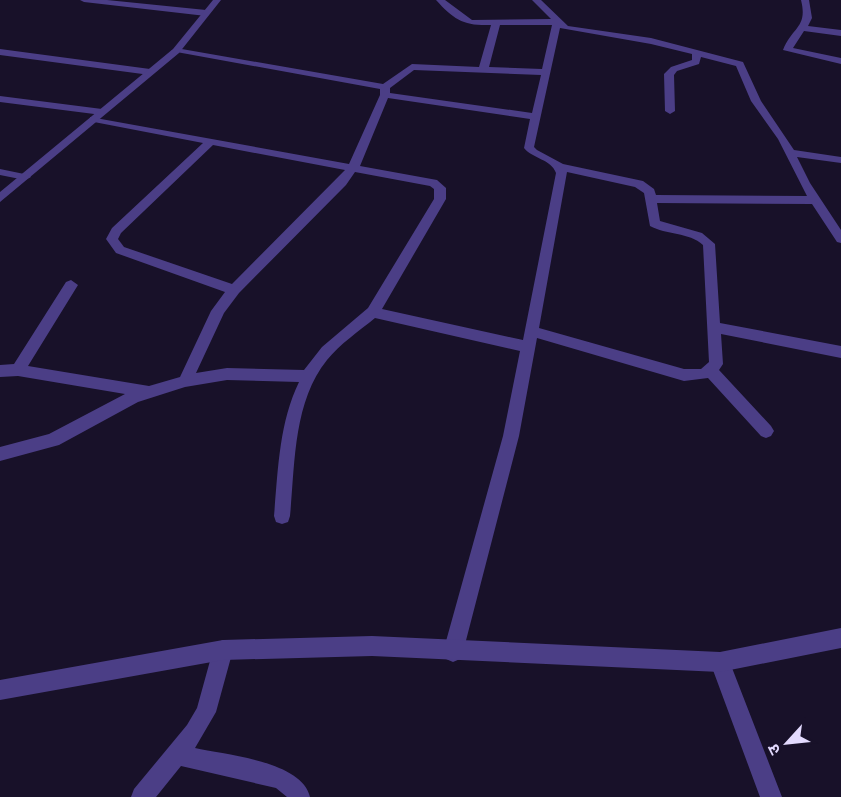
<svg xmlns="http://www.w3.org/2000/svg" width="841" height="797" font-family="'DM Sans','Noto Sans Devanagari',sans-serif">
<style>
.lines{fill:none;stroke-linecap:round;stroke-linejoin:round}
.minor{fill:#4b3e86;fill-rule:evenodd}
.tertiary{fill:#4b3e86;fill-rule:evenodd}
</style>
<rect width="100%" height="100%" fill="#181129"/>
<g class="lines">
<path class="minor" d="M 80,0 L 107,0 L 206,10 L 210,13 L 206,16 L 84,2 Z
M 436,0 L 445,0 L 472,20 L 551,19 L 532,0 L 541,0 L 568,26 L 651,38 L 743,62 L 761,101 L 794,150 L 841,157 L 841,163 L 797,157 L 810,183 L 841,230 L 841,243 L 837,242 L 812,204 L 657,203 L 660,221 L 702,233 L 715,244 L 720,323 L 841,346 L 841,358 L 721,334 L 723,364 L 719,370 L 771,426 L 774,431 L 771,436 L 766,438 L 761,436 L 708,378 L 684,381 L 537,338 L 519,436 L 463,652 L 460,659 L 453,662 L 446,659 L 443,652 L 503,436 L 520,351 L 375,318 C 359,331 340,344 327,360 C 293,402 295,465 290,516 L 288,522 L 282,524 L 276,522 L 274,516 C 278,471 279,423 299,382 L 227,380 L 185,387 L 138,402 L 59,445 L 0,461 L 0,447 L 49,434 L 125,394 L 18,376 L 0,377 L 0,365 L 14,364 L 66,282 L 71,280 L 78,285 L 28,366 L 149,386 L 180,377 L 211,311 L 225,292 L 116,253 L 106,239 L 112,228 L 203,143 L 94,122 L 90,121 L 90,117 L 349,164 L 380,95 L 380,89 L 171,51 L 176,48 L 383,84 L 412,64 L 479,67 L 491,25 C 464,26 454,20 436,0 ZM 500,25 L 552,25 L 542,69 L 489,67 ZM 560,28 L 651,44 L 692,54 L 692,60 L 671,67 L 664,74 L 665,111 L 670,114 L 675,111 L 674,75 L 677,71 L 699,64 L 701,57 L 736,66 L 751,101 L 778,139 L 807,196 L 656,195 L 654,189 L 643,181 L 563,164 L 537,150 L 534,147 ZM 414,70 L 541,75 L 532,113 L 390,93 L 390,88 ZM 388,98 L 530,119 L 524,148 C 533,159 551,159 556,173 L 523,340 L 382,309 L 446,199 L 446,188 L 437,180 L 360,166 ZM 213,145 L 345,170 L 232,284 L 124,247 L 118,239 L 121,233 ZM 355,172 L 430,186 L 434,189 L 434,199 L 368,308 L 322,347 L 304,370 L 227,368 L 196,373 L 224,313 L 239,293 L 346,185 ZM 567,172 L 635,187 L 644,193 L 650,226 C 666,235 689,232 703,245 L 709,362 L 701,369 L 684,369 L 539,328 Z
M 801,0 L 809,0 L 812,18 L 808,26 L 841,30 L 841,36 L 804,31 L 793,48 L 841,58 L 841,64 L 783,50 C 792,27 808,28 801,0 Z
M 0,49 L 150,69 L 155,72 L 150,75 L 0,55 Z
M 0,96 L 102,109 L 107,112 L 102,115 L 0,102 Z
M 0,169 L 29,175 L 31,177 L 25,180 L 0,175 Z
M 223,640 L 230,643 L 233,650 L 216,712 L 195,748 C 226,755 302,761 310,797 L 287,797 L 276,788 L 181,766 L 156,797 L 131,797 L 134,789 L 187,725 L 197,708 L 213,650 L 216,643 Z
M 720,652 L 727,655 L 782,797 L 760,797 L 710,662 L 713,655 Z"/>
<path class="tertiary" d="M 213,0 L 221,0 L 179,53 L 0,202 L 0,192 L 173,49 Z
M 841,628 L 841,648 L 720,672 L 372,656 L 223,660 L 0,700 L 0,680 L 223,640 L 372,636 L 720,652 Z"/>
</g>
<g transform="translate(787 743) rotate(243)" stroke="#181129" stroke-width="4.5" paint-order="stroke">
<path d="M0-4.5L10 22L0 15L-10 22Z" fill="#e3dafe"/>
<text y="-9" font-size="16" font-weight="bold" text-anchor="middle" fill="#e3dafe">उ</text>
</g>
</svg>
